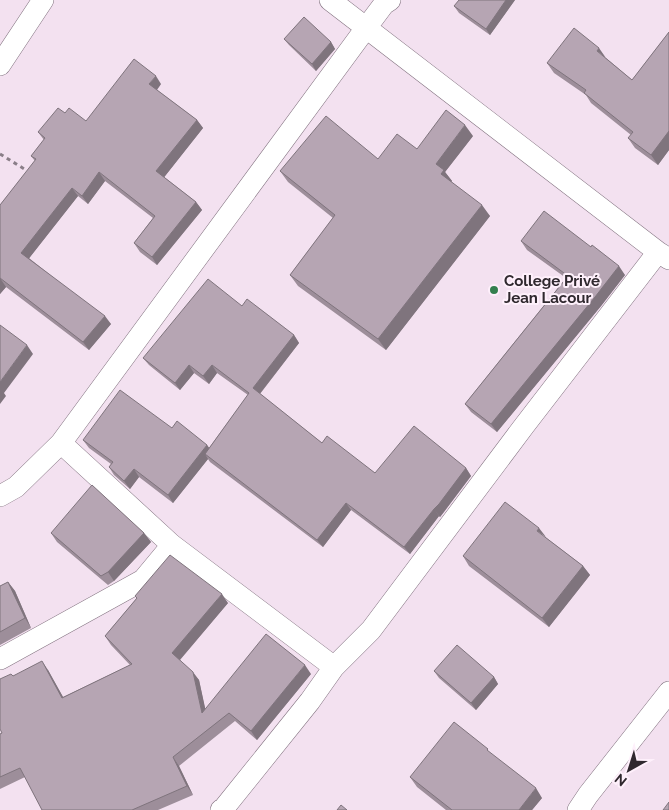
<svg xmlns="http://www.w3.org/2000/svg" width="669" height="810" font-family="Raleway,sans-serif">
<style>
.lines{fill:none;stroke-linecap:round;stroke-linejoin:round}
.minor-casing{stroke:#837380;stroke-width:22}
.path{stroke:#8a7e88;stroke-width:3;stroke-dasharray:4 4;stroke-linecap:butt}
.minor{stroke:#fff;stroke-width:21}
.wall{fill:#9d8e9a}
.shaded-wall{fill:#7f747d}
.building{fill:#b6a5b3;stroke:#7f747d}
.poi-dot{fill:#337f4e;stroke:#fef0fb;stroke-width:2}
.labels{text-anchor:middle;stroke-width:4;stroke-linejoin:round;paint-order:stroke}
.poi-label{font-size:15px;font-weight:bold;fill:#2f282e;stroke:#fef0fb;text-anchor:start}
</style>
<rect width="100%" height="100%" fill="#f3e1f0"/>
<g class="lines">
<g class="minor-casing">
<path id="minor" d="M 330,0 L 658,252 L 669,259
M 0,65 L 43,0
M 61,443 L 172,545 L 334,667
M 0,496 L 16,487 L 61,443 L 366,28 L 384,4 L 390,0
M 0,659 L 143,580 L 172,545
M 221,810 L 224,808 L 310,701 L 334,667 L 371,630 L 524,426 L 658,252
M 578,810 L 588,795 L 669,692"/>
</g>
<path class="path" d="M 0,154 L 26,170"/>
<use href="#minor" class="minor"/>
</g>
<path class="wall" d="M 515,0 L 490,35 L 459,13 L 454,6 Z
M 669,32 L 669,150 L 658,165 L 635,148 L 628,138 L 631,135 L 591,103 L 586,95 L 554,73 L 547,63 L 606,58 L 632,80 Z
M 284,39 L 331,42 L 335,49 L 316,71 L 289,45 Z
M 161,84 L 157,90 L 197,120 L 203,128 L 164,177 L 196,202 L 202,210 L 157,265 L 140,252 L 134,243 L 153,218 L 105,181 L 88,204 L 78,196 L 29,258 L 111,324 L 89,350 L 6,287 L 0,294 L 0,205 L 35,161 L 31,156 L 44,140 L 38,132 L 65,113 L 86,121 Z
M 473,136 L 445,172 L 452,181 L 451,182 L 490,216 L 386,350 L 298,286 L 290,275 L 333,218 L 288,182 L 280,171 L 378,159 Z
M 521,241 L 625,275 L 601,306 L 497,432 L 471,412 L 465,404 L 566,278 L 527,250 Z
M 242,306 L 294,335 L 299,343 L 260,394 L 322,443 L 375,473 L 466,468 L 471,476 L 444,512 L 440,517 L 439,516 L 410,554 L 351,510 L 323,547 L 210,462 L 208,459 L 173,503 L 139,477 L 130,489 L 114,475 L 109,467 L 111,464 L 89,448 L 83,440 L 172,428 L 207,445 L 209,448 L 248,395 L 217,373 L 209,384 L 194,373 L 180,390 L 149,365 L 143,358 Z
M 51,533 L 144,533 L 151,542 L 114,581 L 108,585 L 57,542 Z
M 545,537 L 583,566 L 590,575 L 549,627 L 469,566 L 463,556 Z
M 8,582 L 15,591 L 31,628 L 0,645 L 0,586 Z
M 135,596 L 228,603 L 180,660 L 199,680 L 205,709 L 311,674 L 257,740 L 235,721 L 179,766 L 193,795 L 158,810 L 42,810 L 25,777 L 0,789 L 0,734 L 2,733 L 13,676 L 48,670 L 63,697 L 130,665 L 111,645 L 105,636 L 137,598 Z
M 434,671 L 494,677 L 498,684 L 476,710 L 439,678 Z
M 410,777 L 542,798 L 532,810 L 446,810 L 417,787 Z"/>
<path class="shaded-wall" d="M 506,0 L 515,0 L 490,35 L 486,29 Z
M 331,42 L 335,49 L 316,71 L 312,64 Z
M 599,48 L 606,58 L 597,51 Z
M 156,76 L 161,84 L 155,92 L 149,84 Z
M 197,120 L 203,128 L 162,180 L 156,171 Z
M 465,125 L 473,136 L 445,172 L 452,181 L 449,185 L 441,174 L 436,164 Z
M 669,131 L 669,150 L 658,165 L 651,155 Z
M 99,172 L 105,181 L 88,204 L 82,196 Z
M 72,188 L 78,196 L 27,261 L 21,253 Z
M 196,202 L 202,210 L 157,265 L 152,257 Z
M 482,205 L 490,216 L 386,350 L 378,339 Z
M 619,266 L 625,275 L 601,306 L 497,432 L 491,424 Z
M 0,278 L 6,287 L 0,294 Z
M 105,316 L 111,324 L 89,350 L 83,342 Z
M 294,335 L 299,343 L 258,396 L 253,388 Z
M 27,345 L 33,354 L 4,393 L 6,396 L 0,404 L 0,382 Z
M 189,365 L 194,373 L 180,390 L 175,383 Z
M 212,365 L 217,373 L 209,384 L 203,376 Z
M 207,445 L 213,453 L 205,454 L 208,459 L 173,503 L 168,495 Z
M 466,468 L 471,476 L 440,517 L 434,509 Z
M 134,469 L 139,477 L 130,489 L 124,481 Z
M 346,503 L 351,510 L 323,547 L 317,540 Z
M 434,509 L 439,516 L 410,554 L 404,547 Z
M 539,528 L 546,537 L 537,531 Z
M 144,533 L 151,542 L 114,581 L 108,572 Z
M 583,566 L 590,575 L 549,627 L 542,618 Z
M 8,582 L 15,591 L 31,628 L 25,618 Z
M 222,594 L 228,603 L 178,662 L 172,653 Z
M 42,661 L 48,670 L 68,706 L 62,698 Z
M 305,665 L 311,674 L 257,740 L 251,731 Z
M 193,672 L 199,680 L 208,721 L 202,713 Z
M 494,677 L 498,684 L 476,710 L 471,703 Z
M 173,757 L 179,766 L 193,795 L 187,786 Z
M 536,788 L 542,798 L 532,810 L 519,810 Z"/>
<path class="building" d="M 459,0 L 506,0 L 486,29 L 454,6 Z
M 304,17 L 331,42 L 312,64 L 284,39 Z
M 574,28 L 599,48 L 597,51 L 632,80 L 669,32 L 669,131 L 651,155 L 628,138 L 633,132 L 584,93 L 586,90 L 547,63 Z
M 134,59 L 156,76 L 149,84 L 197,120 L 156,171 L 196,202 L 152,257 L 134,243 L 155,216 L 99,172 L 82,196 L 72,188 L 21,253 L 105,316 L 83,342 L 0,278 L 0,205 L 36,159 L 31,156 L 45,138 L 38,132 L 58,108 L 65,113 L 69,108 L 86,121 Z
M 446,110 L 465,125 L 436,164 L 444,170 L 441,174 L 482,205 L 378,339 L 290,275 L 335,215 L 280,171 L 326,116 L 378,159 L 397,134 L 417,149 Z
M 544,211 L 591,247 L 592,245 L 619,266 L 595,297 L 491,424 L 465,404 L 568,276 L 521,241 Z
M 208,279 L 242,306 L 247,299 L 294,335 L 253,388 L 322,443 L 327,436 L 375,473 L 414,426 L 466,468 L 439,504 L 434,509 L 404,547 L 346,503 L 317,540 L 205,454 L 249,393 L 212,365 L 203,376 L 189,365 L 175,383 L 143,358 Z
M 0,325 L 27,345 L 0,382 Z
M 120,390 L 172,428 L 177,421 L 207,445 L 168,495 L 134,469 L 124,481 L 109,467 L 113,462 L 83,440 Z
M 92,485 L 144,533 L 108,572 L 101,576 L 51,533 Z
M 505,502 L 539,528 L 537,531 L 583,566 L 542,618 L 463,556 Z
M 170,555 L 222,594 L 172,653 L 193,672 L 202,713 L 266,634 L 305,665 L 251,731 L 229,713 L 173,757 L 187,786 L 132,810 L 42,810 L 20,768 L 0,777 L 0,734 L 2,733 L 0,729 L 0,679 L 11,674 L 13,676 L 42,661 L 62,698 L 132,664 L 105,636 L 137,598 L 135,596 Z
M 8,582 L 25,618 L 0,632 L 0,586 Z
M 457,645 L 494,677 L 471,703 L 434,671 Z
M 454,722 L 488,749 L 487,750 L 536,788 L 519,810 L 452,810 L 410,777 Z
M 669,802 L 669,810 L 663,810 Z
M 341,805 L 347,810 L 337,810 Z"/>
<circle class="poi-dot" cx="494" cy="290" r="5"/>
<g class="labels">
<g class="poi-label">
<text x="504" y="286">College Privé<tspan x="504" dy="17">Jean Lacour</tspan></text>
</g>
</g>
<g transform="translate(629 770) rotate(219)" stroke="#fef0fb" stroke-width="4" paint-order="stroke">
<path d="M0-4L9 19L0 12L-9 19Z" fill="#2f282e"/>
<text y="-8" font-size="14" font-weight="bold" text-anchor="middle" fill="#2f282e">N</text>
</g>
</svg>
